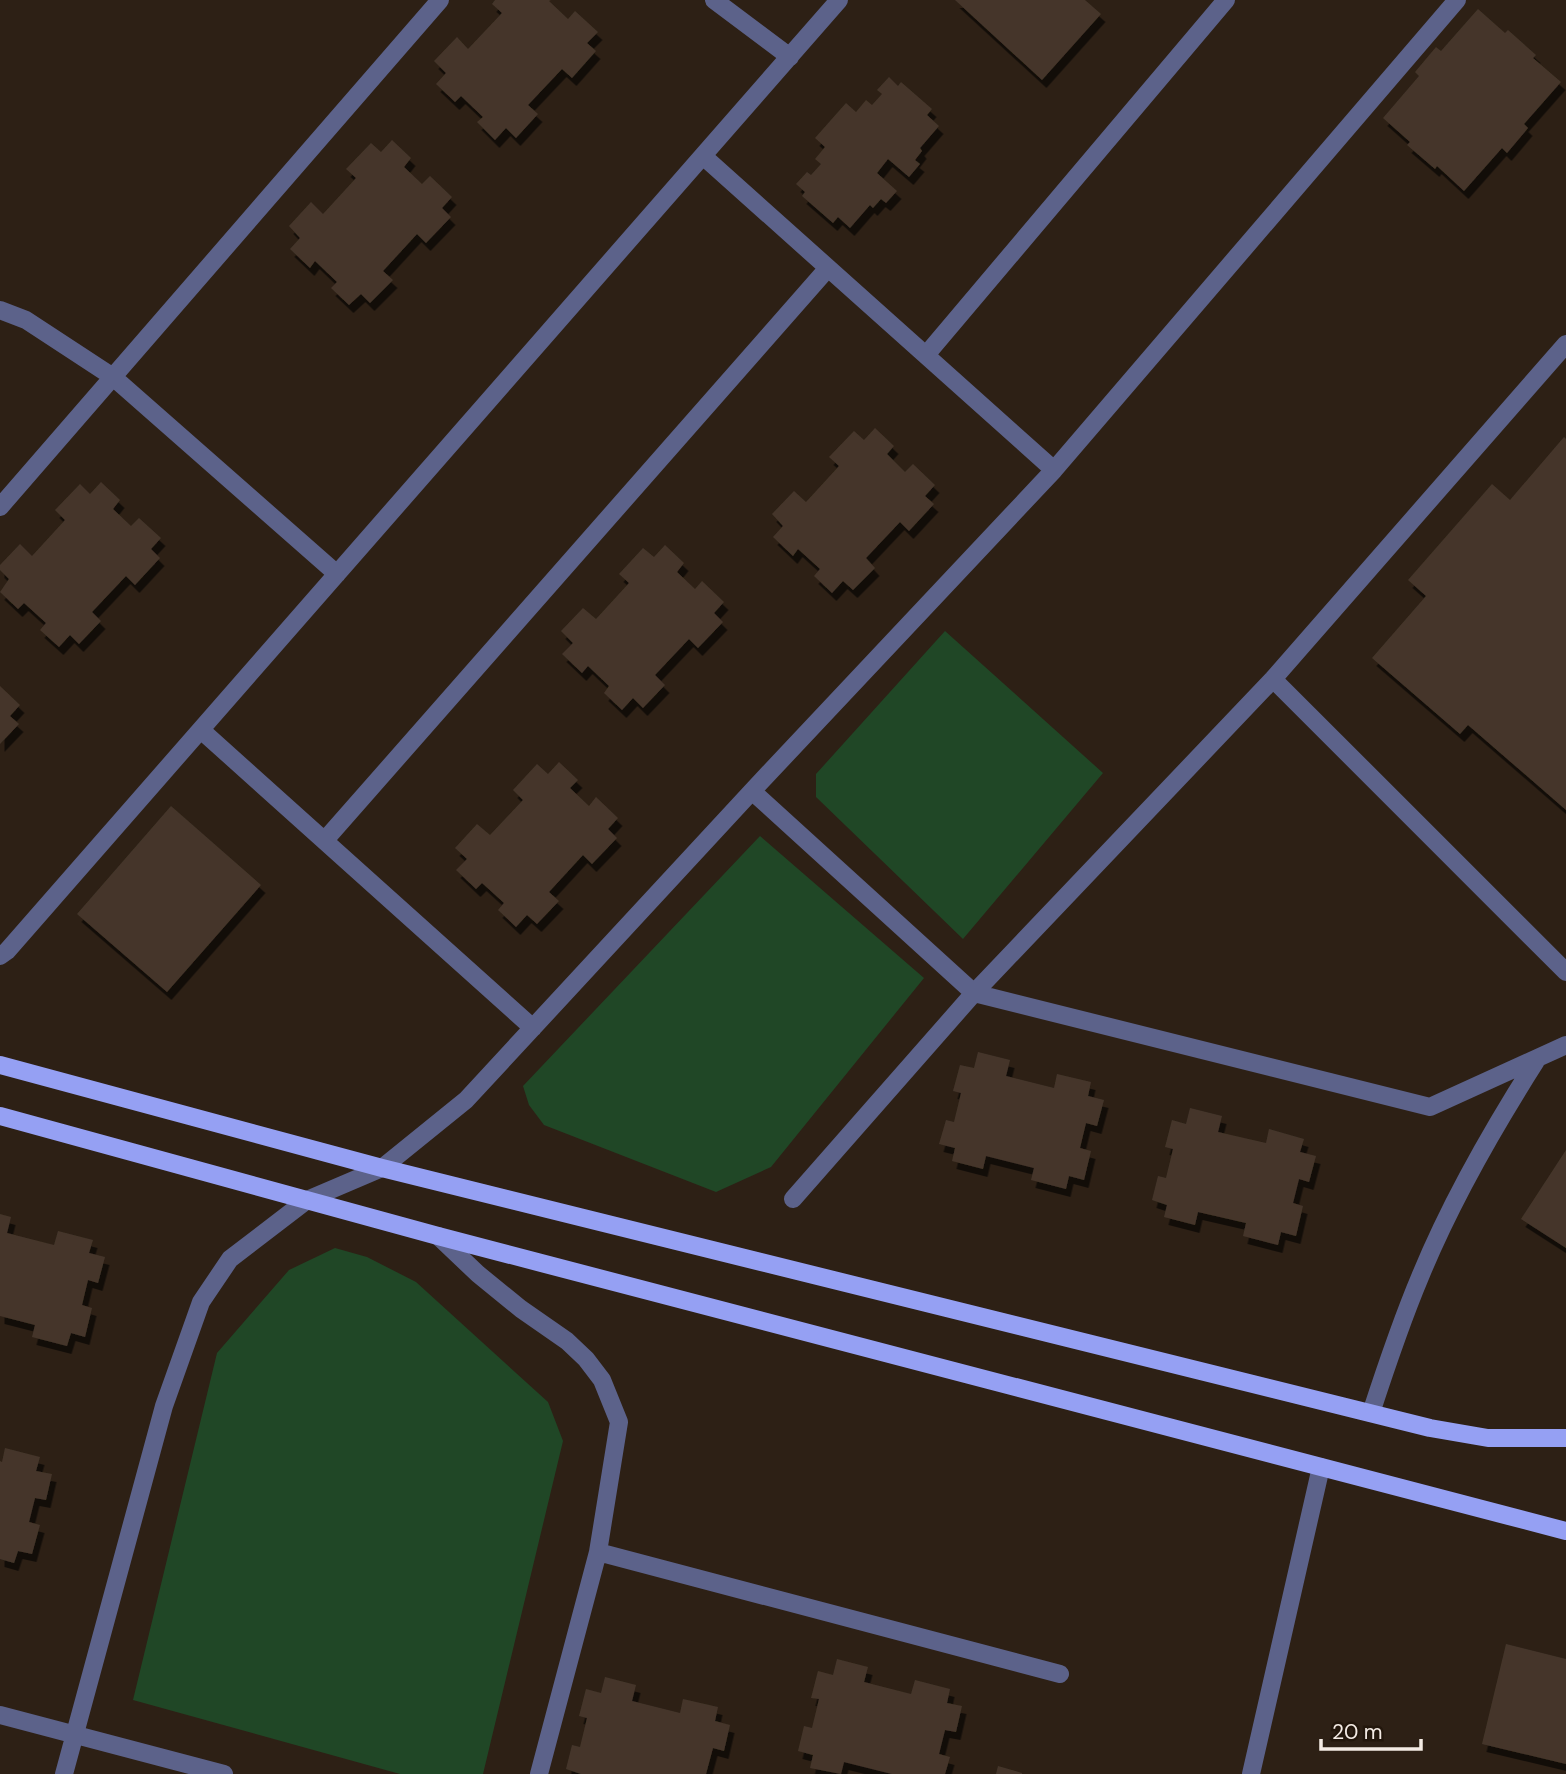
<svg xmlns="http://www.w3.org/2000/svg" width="1566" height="1774" font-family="'DM Sans',sans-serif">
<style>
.green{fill:#204726}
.building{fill:#44362a;filter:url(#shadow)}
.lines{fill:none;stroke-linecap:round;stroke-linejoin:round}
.minor{stroke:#5c628a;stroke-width:18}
.major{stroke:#95a0f3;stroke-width:18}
</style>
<defs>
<filter id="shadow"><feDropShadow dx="4.5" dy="8" stdDeviation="0" flood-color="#0009"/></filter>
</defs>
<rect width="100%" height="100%" fill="#2d2015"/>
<path class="green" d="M 945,631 L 1103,773 L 963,939 L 816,797 L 816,774 Z
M 760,836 L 924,978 L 771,1167 L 716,1192 L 544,1125 L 529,1105 L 523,1086 Z
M 335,1248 L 367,1257 L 416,1282 L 548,1402 L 563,1441 L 483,1774 L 400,1774 L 133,1700 L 217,1353 L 289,1270 Z"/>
<path class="building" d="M 495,0 L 551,0 L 549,1 L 568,19 L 575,11 L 598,32 L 587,43 L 596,51 L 572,78 L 562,69 L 528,105 L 538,114 L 516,138 L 506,128 L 495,140 L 477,122 L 483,117 L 461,96 L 455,102 L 436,84 L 446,73 L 434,61 L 457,37 L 468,49 L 502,13 L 492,4 Z
M 955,0 L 1085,0 L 1101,14 L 1042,80 Z
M 1478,9 L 1505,33 L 1508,30 L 1536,55 L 1533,58 L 1561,82 L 1524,124 L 1528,128 L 1507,153 L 1502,148 L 1464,191 L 1437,166 L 1435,169 L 1407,145 L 1410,142 L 1383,118 L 1419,76 L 1415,72 L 1436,47 L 1441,51 Z
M 889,77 L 898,86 L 901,82 L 932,109 L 927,115 L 939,126 L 920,148 L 922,151 L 915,160 L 920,164 L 909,177 L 888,159 L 877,173 L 897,191 L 886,203 L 881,199 L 873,208 L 870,205 L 850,228 L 838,217 L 833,223 L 802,196 L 805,192 L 796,184 L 807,172 L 811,175 L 821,164 L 815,159 L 825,147 L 815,138 L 846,103 L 856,112 L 866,100 L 872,105 L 882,94 L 877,90 Z
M 392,140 L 411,158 L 404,167 L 422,184 L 430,176 L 452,197 L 442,208 L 451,217 L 426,243 L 417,234 L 383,271 L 393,280 L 370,303 L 361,294 L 349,305 L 331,288 L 337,282 L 315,261 L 310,268 L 290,249 L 300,238 L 289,226 L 311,202 L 323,214 L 356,178 L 346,169 L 371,143 L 381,152 Z
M 875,428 L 894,446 L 887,454 L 905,472 L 913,464 L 935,485 L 925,496 L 934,504 L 909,531 L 900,522 L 866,558 L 875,568 L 853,590 L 843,581 L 832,593 L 814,576 L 820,569 L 798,549 L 793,556 L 773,537 L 783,526 L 772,514 L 794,491 L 806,502 L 839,466 L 829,457 L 854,431 L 864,440 Z
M 1564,437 L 1566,439 L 1566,810 L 1468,725 L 1460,734 L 1372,658 L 1426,596 L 1408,580 L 1492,484 L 1510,500 Z
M 101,482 L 120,500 L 113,509 L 131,526 L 139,518 L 161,538 L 151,549 L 160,558 L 135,585 L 126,576 L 92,612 L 101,621 L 79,644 L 70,635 L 59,647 L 40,630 L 46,623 L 24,603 L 18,609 L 0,592 L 9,579 L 0,570 L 0,565 L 20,544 L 32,556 L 65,520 L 55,510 L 80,484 L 90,494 Z
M 665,545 L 684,563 L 677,572 L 695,589 L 702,581 L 724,602 L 714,613 L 723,622 L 698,648 L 689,639 L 655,675 L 665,685 L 643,708 L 633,698 L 622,710 L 604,693 L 609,686 L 588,666 L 582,673 L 562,654 L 573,643 L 561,631 L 583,608 L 596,619 L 629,583 L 619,574 L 643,548 L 654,557 Z
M 0,686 L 20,705 L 10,716 L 19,724 L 0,744 Z
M 559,762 L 578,780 L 570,788 L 589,806 L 596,797 L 618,818 L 608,829 L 617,838 L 592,864 L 583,855 L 549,892 L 559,901 L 537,924 L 527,915 L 516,927 L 498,910 L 504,903 L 482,883 L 476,889 L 456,870 L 467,859 L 455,848 L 477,824 L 490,835 L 523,800 L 513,790 L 537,764 L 548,774 Z
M 171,806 L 261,885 L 167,992 L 77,914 Z
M 978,1052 L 1010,1060 L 1006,1076 L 1054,1088 L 1057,1074 L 1091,1082 L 1088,1096 L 1104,1100 L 1097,1126 L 1086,1123 L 1080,1148 L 1091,1151 L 1084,1180 L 1069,1176 L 1066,1189 L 1031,1180 L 1034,1168 L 986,1156 L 983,1169 L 952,1161 L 955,1148 L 939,1144 L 946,1120 L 954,1122 L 961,1093 L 953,1091 L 960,1065 L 974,1068 Z
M 1190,1108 L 1222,1116 L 1218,1132 L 1266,1143 L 1269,1129 L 1304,1139 L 1300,1152 L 1316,1156 L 1309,1182 L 1299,1179 L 1293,1203 L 1303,1206 L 1296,1236 L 1281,1232 L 1278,1245 L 1243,1236 L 1246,1223 L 1198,1212 L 1195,1225 L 1164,1217 L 1167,1205 L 1152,1200 L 1158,1176 L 1166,1178 L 1173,1149 L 1165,1147 L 1172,1120 L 1186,1124 Z
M 1566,1150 L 1566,1248 L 1521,1219 Z
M 0,1214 L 11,1217 L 7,1233 L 54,1245 L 58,1231 L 93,1240 L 89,1253 L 105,1257 L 98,1283 L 88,1280 L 82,1305 L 92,1308 L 85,1337 L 71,1333 L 67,1346 L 32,1337 L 35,1325 L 0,1316 Z
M 5,1448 L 40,1457 L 36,1471 L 52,1474 L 46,1500 L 35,1498 L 29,1522 L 40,1525 L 32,1554 L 18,1551 L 14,1563 L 0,1559 L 0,1461 L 2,1462 Z
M 1506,1644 L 1566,1659 L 1566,1764 L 1482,1744 Z
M 837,1659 L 868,1667 L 864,1682 L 911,1694 L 915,1680 L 950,1689 L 947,1703 L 962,1706 L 956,1732 L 945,1730 L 939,1754 L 950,1757 L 945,1774 L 892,1774 L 844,1762 L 841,1774 L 810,1768 L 813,1755 L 798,1751 L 804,1726 L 812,1728 L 819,1699 L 811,1698 L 818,1671 L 833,1675 Z
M 605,1677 L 636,1685 L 632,1701 L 680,1713 L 683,1699 L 718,1707 L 715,1721 L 730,1725 L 724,1751 L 713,1748 L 706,1774 L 581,1774 L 566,1769 L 572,1745 L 580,1747 L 587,1718 L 579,1716 L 586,1689 L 601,1693 Z
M 998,1766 L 1022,1773 L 1022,1774 L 996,1774 Z"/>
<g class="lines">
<path class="minor" d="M 714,0 L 790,57
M 703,156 L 1054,470
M 0,310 L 26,320 L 113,377 L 337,574
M 926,355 L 1226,0
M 0,507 L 440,0
M 1273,679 L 1566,972
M 201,730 L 533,1028
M 752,791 L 974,993 L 1430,1107 L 1566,1045
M 325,840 L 828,268
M 0,956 L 7,951 L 839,0
M 793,1199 L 974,993 L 1273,679 L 1566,344
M 438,1236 L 478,1274 L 521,1309 L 567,1341 L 586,1359 L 602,1380 L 619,1422 L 598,1552 L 539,1774
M 1371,1413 C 1386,1367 1401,1322 1420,1277 C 1451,1201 1492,1130 1536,1061
M 598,1552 L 1060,1674
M 0,1715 L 224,1774
M 64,1774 L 164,1406 L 201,1302 L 230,1259 L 307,1200 L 382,1168 L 466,1100 L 752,791 L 1054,470 L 1457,0
M 1251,1774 L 1321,1467"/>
<path class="major" d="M 0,1065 L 382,1168 L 1430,1428 L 1488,1438 L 1566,1438
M 0,1116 L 438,1236 L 1566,1531"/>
</g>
<path d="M1321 1739v10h100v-10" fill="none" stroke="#f4ebe4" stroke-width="3.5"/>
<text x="1332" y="1739" font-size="21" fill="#f4ebe4" stroke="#23170c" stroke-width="5" paint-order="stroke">20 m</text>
</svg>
